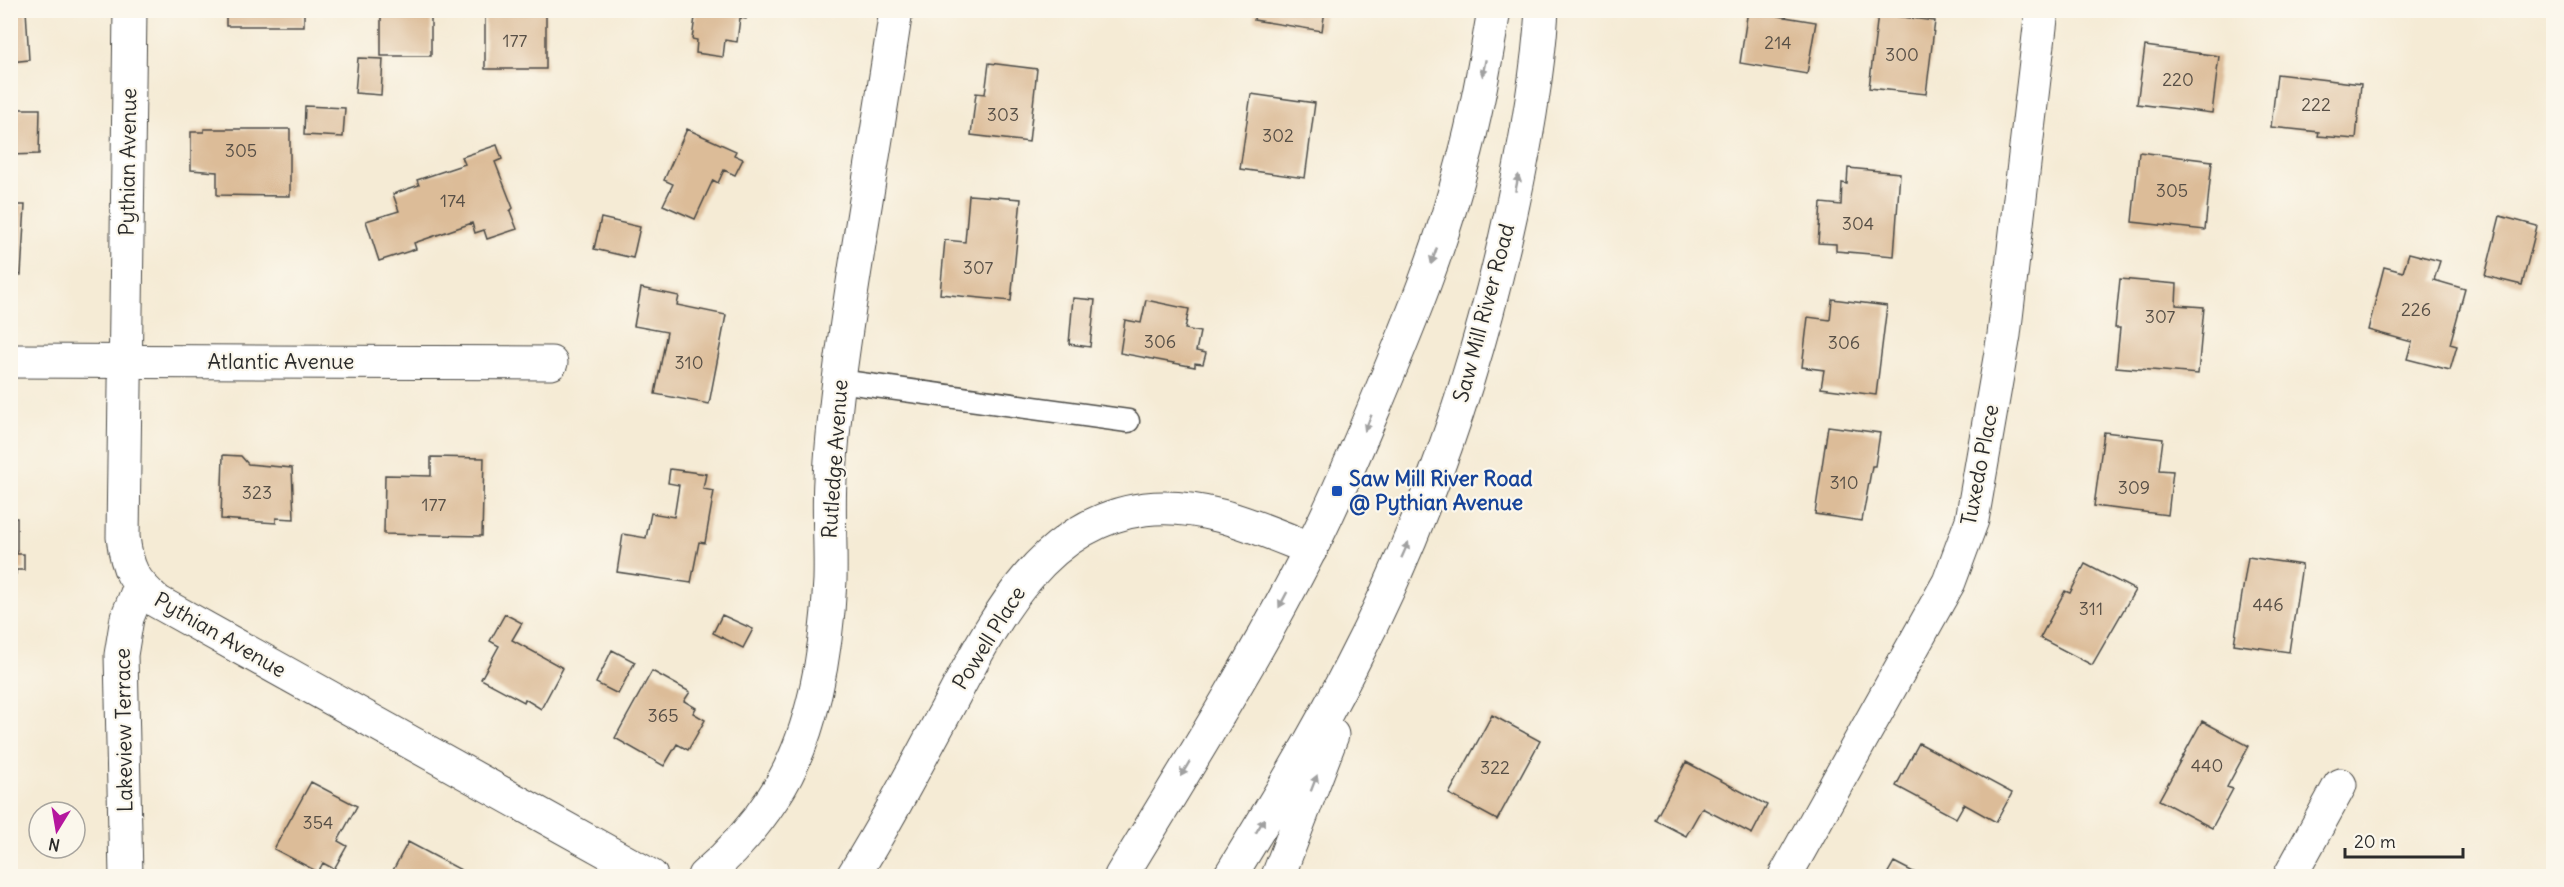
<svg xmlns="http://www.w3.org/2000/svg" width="2564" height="887" font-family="Delius,sans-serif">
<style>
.building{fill:#dcbc98}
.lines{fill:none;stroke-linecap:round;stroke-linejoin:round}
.service-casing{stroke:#494844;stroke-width:25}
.minor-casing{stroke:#494844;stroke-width:35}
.tertiary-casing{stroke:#494844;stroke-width:35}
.primary-casing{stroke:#494844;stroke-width:35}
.service{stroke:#fff;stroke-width:22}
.minor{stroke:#fff;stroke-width:33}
.tertiary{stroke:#fff;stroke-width:33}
.primary{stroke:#fff;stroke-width:33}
.oneway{fill:#a0a0a0}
.transit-dot{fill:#1a4fb4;stroke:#fbf7ec;stroke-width:2}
.labels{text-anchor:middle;stroke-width:4.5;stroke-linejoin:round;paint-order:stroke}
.number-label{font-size:18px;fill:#574f46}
.street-label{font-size:21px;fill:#2b2b2b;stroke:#fbf7ec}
.transit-label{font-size:21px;font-weight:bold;fill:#164399;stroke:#fbf7ec;text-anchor:start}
</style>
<rect width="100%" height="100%" fill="#fbf7ec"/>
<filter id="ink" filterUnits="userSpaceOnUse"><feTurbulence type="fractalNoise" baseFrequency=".0167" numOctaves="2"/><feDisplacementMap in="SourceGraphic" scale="12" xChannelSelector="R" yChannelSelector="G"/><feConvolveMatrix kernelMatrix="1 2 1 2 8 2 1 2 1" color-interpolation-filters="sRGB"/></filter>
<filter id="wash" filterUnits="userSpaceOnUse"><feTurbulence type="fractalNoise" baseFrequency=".008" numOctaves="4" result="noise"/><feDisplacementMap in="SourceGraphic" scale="24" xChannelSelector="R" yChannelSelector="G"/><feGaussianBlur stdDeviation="1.35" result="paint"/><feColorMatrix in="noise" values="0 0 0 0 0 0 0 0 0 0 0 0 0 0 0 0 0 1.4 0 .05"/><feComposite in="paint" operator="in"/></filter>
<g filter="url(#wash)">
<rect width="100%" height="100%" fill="#f5ebd5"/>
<g id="blocks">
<path class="building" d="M 10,10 L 26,10 L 29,60 L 10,62 Z
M 226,10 L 304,10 L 304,26 L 226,26 Z
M 381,10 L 431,10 L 431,56 L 381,56 Z
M 505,10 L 546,12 L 546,69 L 485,69 L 485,13 L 505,13 Z
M 696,10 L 747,10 L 746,19 L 740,18 L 737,42 L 725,40 L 723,57 L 696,53 L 697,40 L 692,39 Z
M 1255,10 L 1325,10 L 1322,31 L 1254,20 Z
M 1748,10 L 1779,12 L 1779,16 L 1816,22 L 1807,74 L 1740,63 Z
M 1878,14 L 1935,21 L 1926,94 L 1869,88 Z
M 2145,46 L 2219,56 L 2212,113 L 2137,104 Z
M 358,58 L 383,59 L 381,95 L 355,93 Z
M 989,63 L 1037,69 L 1029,142 L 971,135 L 976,93 L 985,94 Z
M 2277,74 L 2361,84 L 2356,139 L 2318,136 L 2319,132 L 2271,127 Z
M 1251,94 L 1315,103 L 1305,178 L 1240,169 Z
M 10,106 L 18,106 L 18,109 L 40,109 L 39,154 L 10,155 Z
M 305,106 L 345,108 L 343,137 L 304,135 Z
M 204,129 L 290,129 L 290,196 L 217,195 L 217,172 L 191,170 L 191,132 L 204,132 Z
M 687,129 L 736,151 L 734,155 L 743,159 L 735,175 L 724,170 L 718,183 L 713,180 L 695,219 L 663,205 L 673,184 L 664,180 Z
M 497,145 L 502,159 L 495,162 L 513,208 L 510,211 L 517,229 L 487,239 L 484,230 L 475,233 L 472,223 L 414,243 L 416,249 L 379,261 L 366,221 L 399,211 L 393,194 L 419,185 L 417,180 L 465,164 L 462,157 Z
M 2139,152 L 2212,161 L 2205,230 L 2132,222 Z
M 1848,168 L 1900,173 L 1894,256 L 1836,251 L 1836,244 L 1818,243 L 1821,203 L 1841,205 L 1842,183 L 1847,184 Z
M 969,195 L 1021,199 L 1011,301 L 940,294 L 945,240 L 965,242 Z
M 10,205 L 25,205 L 21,275 L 10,274 Z
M 2500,216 L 2537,226 L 2522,285 L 2485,276 Z
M 601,218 L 640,227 L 633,258 L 594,249 Z
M 2409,253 L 2440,261 L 2434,280 L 2465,289 L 2450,344 L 2457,346 L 2450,370 L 2407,359 L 2412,342 L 2368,330 L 2384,267 L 2403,272 Z
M 2120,279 L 2177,284 L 2176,305 L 2204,307 L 2198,374 L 2116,367 L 2120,328 L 2115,328 Z
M 641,288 L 679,296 L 677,305 L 726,315 L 709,404 L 655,394 L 667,332 L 634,326 Z
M 1073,298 L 1095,300 L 1090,347 L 1069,344 Z
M 1832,299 L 1887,306 L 1876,395 L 1821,388 L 1824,370 L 1802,367 L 1808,317 L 1830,320 Z
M 1146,300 L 1189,309 L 1185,329 L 1200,332 L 1196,351 L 1206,353 L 1203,364 L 1195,363 L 1195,367 L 1120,353 L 1125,320 L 1141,323 Z
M 1828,426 L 1880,433 L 1875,466 L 1872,466 L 1862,521 L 1815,514 Z
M 2104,432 L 2163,439 L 2159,470 L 2173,471 L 2168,515 L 2094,506 Z
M 223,455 L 241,456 L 248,464 L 292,468 L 294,519 L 276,518 L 276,523 L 221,519 Z
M 431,457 L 484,458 L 482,536 L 384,534 L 385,475 L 431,476 Z
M 670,469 L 706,474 L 703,489 L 714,491 L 705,543 L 699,542 L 691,583 L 617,572 L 623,534 L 646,538 L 651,513 L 674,517 L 679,485 L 668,483 Z
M 10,518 L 17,518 L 17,554 L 24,554 L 24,570 L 16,570 L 16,574 L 10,574 Z
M 2248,557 L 2302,565 L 2289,652 L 2234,644 Z
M 2085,564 L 2135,590 L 2092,665 L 2040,638 L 2065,591 L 2070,593 Z
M 505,614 L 522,623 L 512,640 L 563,668 L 541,709 L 525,699 L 524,702 L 481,679 L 499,646 L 490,641 Z
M 722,615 L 753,629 L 743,648 L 713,633 Z
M 612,650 L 635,662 L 618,694 L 596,683 Z
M 652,671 L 690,692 L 684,701 L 696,708 L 693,713 L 705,720 L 688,750 L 677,744 L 664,766 L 615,738 Z
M 1492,715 L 1540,741 L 1497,820 L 1449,794 Z
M 2202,721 L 2249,746 L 2227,787 L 2233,789 L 2212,828 L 2159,800 Z
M 1919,743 L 2012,793 L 1996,822 L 1964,804 L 1956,818 L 1896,786 Z
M 1686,762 L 1767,805 L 1752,834 L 1702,808 L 1686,836 L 1655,820 Z
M 311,782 L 357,806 L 338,841 L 347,846 L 334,869 L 323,863 L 318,872 L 274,849 Z
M 408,842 L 463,871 L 461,876 L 390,876 Z
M 1894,862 L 1921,876 L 1886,876 Z"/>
</g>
</g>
<g filter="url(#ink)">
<use href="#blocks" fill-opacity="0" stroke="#494844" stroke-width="1.5"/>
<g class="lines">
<g class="service-casing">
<path id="service" d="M 839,381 L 1128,421"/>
</g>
<g class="minor-casing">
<path id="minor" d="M 10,361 L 551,363
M 126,876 L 121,655 L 127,618 L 140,586
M 704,876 C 730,854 754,827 773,798 C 813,739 827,650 830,580 C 831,547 828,513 830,480 C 831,447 835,413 839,380 C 855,256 878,134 896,10
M 1785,876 L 1949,582 L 1972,520 L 2004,335 L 2042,10
M 2290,876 L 2340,785"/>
</g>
<g class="tertiary-casing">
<path id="tertiary" d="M 130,10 L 123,537 C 127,569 133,581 158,602 L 651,876
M 853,876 C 885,825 913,771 942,718 C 988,633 1036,523 1145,509 C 1203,502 1258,528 1311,549"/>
</g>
<g class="primary-casing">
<path id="primary" d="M 1121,876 C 1186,769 1253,662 1310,550 C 1336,500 1358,446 1380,394 C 1411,320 1441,247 1461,169 C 1476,117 1485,64 1494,10
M 1230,876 C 1271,809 1313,741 1349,670 C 1424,526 1477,371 1511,213 C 1525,147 1538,78 1542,10
M 1278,876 L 1332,735"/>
</g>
<use href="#service" class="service"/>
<use href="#minor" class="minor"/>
<use href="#tertiary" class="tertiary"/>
<use href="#primary" class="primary"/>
</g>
<defs><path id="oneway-solid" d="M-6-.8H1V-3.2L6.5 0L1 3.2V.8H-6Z" transform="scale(1.5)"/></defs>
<g class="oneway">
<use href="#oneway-solid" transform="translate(1484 68) rotate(101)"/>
<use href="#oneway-solid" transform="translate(1517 183) rotate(-79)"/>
<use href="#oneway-solid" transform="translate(1434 256) rotate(109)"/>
<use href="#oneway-solid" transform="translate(1368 423) rotate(113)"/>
<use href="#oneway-solid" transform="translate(1405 550) rotate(-66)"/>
<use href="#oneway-solid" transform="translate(1283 600) rotate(118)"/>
<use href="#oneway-solid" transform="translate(1185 769) rotate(121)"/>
<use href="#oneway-solid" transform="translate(1314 783) rotate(-69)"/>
<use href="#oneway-solid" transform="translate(1260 826) rotate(-59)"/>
</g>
</g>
<rect class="transit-dot" x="1331" y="485" width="12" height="12" rx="3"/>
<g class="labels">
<g class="number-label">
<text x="515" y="47">177</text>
<text x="1778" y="49">214</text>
<text x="1902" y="61">300</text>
<text x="2178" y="86">220</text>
<text x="2316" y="111">222</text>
<text x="1003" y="121">303</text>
<text x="1278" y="142">302</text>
<text x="241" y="157">305</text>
<text x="2172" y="197">305</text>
<text x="453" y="207">174</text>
<text x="1858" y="230">304</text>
<text x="978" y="274">307</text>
<text x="2416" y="316">226</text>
<text x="2160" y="323">307</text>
<text x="1160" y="348">306</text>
<text x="1844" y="349">306</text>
<text x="689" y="369">310</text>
<text x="1844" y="489">310</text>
<text x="2134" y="494">309</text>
<text x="257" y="499">323</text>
<text x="434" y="511">177</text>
<text x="2268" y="611">446</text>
<text x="2091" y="615">311</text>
<text x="663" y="722">365</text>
<text x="2207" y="772">440</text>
<text x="1495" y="774">322</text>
<text x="318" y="829">354</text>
</g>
<g class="street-label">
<text transform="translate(128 162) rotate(-89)" y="7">Pythian Avenue</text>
<text transform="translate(1484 313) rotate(-75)" y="7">Saw Mill River Road</text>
<text x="281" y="369">Atlantic Avenue</text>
<text transform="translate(835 459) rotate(-86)" y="7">Rutledge Avenue</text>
<text transform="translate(1980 465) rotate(-79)" y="7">Tuxedo Place</text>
<text transform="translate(220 635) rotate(30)" y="7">Pythian Avenue</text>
<text transform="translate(989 638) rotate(-58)" y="7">Powell Place</text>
<text transform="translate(124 730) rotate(-91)" y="7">Lakeview Terrace</text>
</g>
<g class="transit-label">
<text x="1349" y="486">Saw Mill River Road<tspan x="1349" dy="24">@ Pythian Avenue</tspan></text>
</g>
</g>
<rect width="2564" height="887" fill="none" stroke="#fbf7ec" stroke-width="36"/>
<g transform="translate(57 830) rotate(191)"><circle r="28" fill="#fbf7ec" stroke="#a8a59f" stroke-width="1.5"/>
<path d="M0-4.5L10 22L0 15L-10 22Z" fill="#b5179e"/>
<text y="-9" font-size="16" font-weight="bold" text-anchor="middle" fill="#2b2b2b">N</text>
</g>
<path d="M2345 848v9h118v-9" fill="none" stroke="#2b2b2b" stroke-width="3"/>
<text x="2354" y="848" font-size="18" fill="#2b2b2b" stroke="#fbf7ec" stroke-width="4.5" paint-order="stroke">20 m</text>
</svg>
